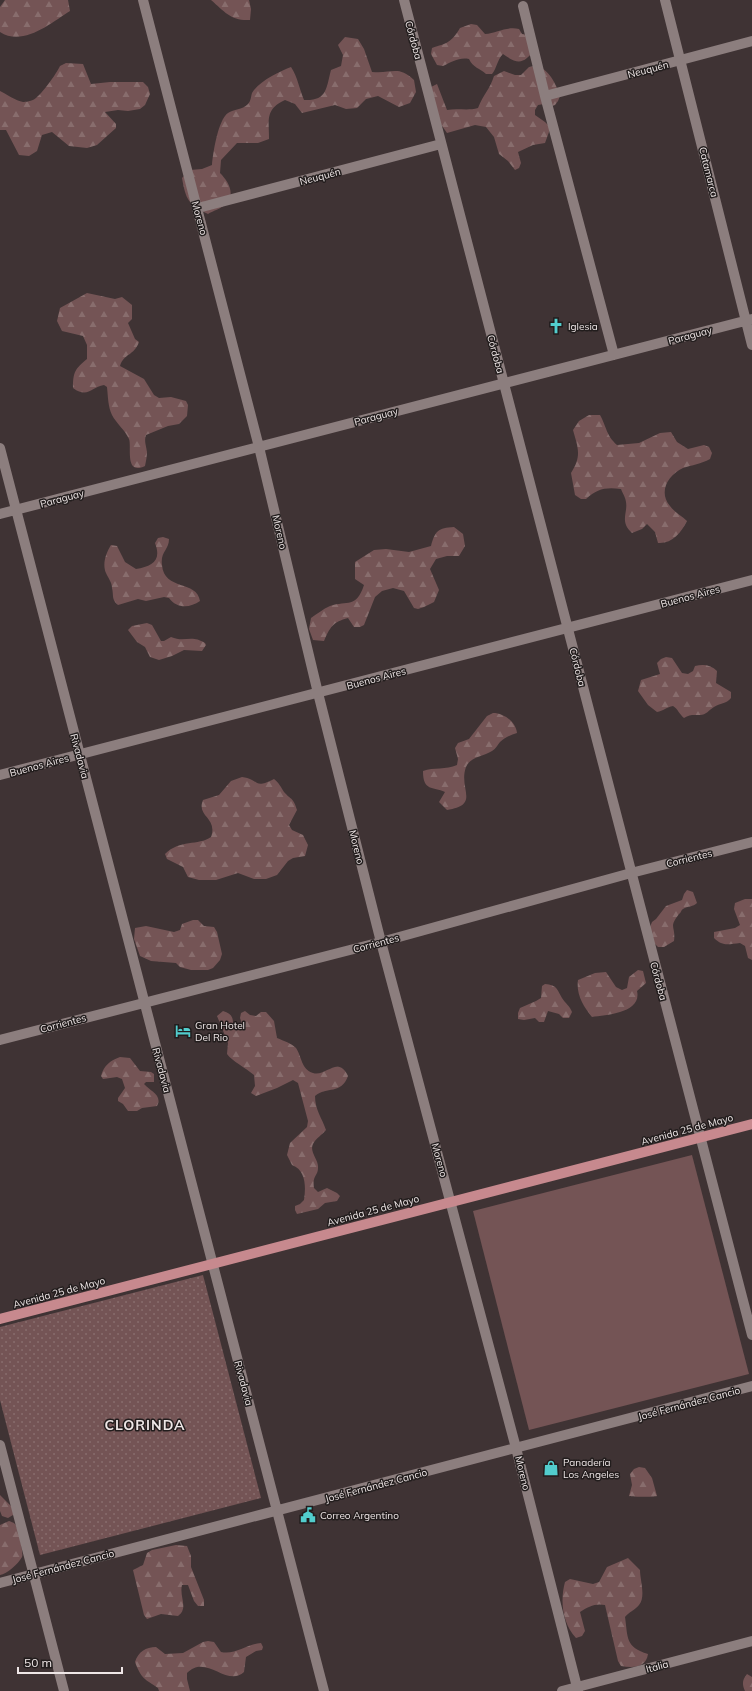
<svg xmlns="http://www.w3.org/2000/svg" width="752" height="1691" font-family="Mulish,sans-serif">
<style>
.grass{fill:url(#grass-dots)}
.forest{fill:url(#forest-firs)}
.garden{fill:#745455}
.lines{fill:none;stroke-linecap:round;stroke-linejoin:round}
.minor{stroke:#8c7e7e;stroke-width:10}
.major{stroke:#c7898e;stroke-width:10}
.labels{text-anchor:middle;stroke-width:3;stroke-linejoin:round;paint-order:stroke}
.street-label{font-size:10px;fill:#efe7e7;stroke:#221d1d}
.poi-label{font-size:10px;fill:#efe7e7;stroke:#221d1d;text-anchor:start}
.district-label{font-size:14px;font-weight:bold;letter-spacing:1px;fill:#efe7e7;stroke:#221d1d}
</style>
<defs>
<pattern id="grass-dots" width="8" height="8" patternUnits="userSpaceOnUse"><rect width="8" height="8" fill="#745455"/><path d="M2 2h.1M6 6h.1" fill="none" stroke="#886d6d" stroke-width="1.8" stroke-linecap="round"/></pattern>
<pattern id="forest-firs" width="22" height="20" patternUnits="userSpaceOnUse"><rect width="22" height="20" fill="#745455"/><path d="M5 1l3.5 6h-7zM16 11l3.5 6h-7z" fill="#886d6d"/></pattern>
</defs>
<rect width="100%" height="100%" fill="#3f3334"/>
<path class="grass" d="M 203,1275 L 261,1498 L 40,1555 L 0,1400 L 0,1327 Z"/>
<path class="forest" d="M 5,0 L 68,0 L 70,11 C 51,23 23,47 0,32 L 0,7 Z
M 211,0 L 249,0 L 251,9 L 250,20 C 231,21 225,12 211,0 Z
M 471,24 L 477,25 L 485,34 C 497,33 507,26 519,29 L 522,34 L 528,35 L 535,49 C 524,64 518,65 503,54 C 497,60 497,68 492,74 L 486,74 C 480,68 473,68 469,59 C 459,57 452,62 443,66 L 437,65 L 431,54 L 432,48 C 447,43 451,43 460,28 Z
M 345,37 L 358,39 L 364,49 L 372,72 C 392,74 398,65 414,80 L 416,92 L 410,103 L 399,107 L 378,96 L 366,99 L 357,108 L 346,109 L 335,105 L 302,113 L 295,104 L 285,100 C 265,109 269,120 269,139 L 258,143 L 237,143 L 221,160 L 220,173 C 228,181 236,194 226,204 C 222,208 213,211 208,214 C 188,204 186,200 182,178 L 190,170 L 202,169 L 212,165 C 213,153 218,120 228,113 C 234,109 242,110 248,104 C 251,101 251,96 252,93 C 259,81 279,72 291,67 C 298,78 299,88 304,100 C 327,101 326,89 331,70 L 341,66 L 343,55 L 338,45 Z
M 66,63 L 83,64 L 91,84 L 110,82 L 143,82 L 148,87 L 150,94 L 145,105 L 140,109 L 128,111 L 118,110 L 105,112 L 116,124 L 116,128 L 97,145 L 87,148 L 69,146 L 52,132 L 42,135 L 37,151 L 29,156 L 19,155 L 6,130 L 0,130 L 0,91 C 6,94 16,101 23,102 C 25,102 31,101 33,100 C 40,97 57,73 60,66 Z
M 535,66 C 549,68 556,84 560,96 L 558,101 L 555,105 L 549,107 L 544,104 L 538,105 L 535,110 L 535,115 L 545,122 L 549,126 L 549,132 L 545,143 L 533,145 L 518,152 L 521,163 L 519,168 L 515,170 L 508,161 L 499,154 L 494,137 L 486,127 L 475,125 L 447,133 L 440,123 L 431,87 L 437,84 L 447,110 C 458,108 468,111 478,108 C 483,95 490,89 494,76 L 504,71 L 515,75 L 521,75 L 529,67 Z
M 87,293 L 115,299 L 122,297 L 132,305 L 132,319 L 128,323 L 135,339 L 139,342 C 134,356 124,353 120,366 L 144,379 L 154,395 L 159,398 L 171,397 L 186,401 L 188,405 L 187,416 L 179,424 L 168,426 L 146,435 C 144,442 146,444 147,452 C 147,456 146,461 145,466 C 124,476 132,446 129,439 C 125,430 116,423 112,415 C 108,407 108,396 107,387 L 104,385 C 91,387 88,399 73,388 C 73,372 75,369 87,359 L 87,345 L 83,336 L 62,331 L 57,321 L 60,308 Z
M 589,415 L 600,415 C 607,428 606,435 617,445 L 639,443 L 660,433 L 671,432 L 677,442 L 688,449 L 704,445 L 709,447 L 712,453 L 710,459 C 701,464 692,465 683,468 C 668,475 658,492 670,506 C 674,512 682,516 687,521 C 681,533 672,544 658,543 L 655,532 L 647,524 L 642,529 L 632,533 C 618,520 630,512 625,498 C 624,495 622,492 621,489 C 605,487 597,489 586,499 L 581,499 L 575,495 L 571,473 C 582,456 578,448 573,430 L 579,421 Z
M 454,527 L 463,534 L 465,546 L 459,556 L 447,556 L 436,559 L 430,569 L 439,590 L 434,602 L 424,607 L 418,609 L 414,608 L 404,591 L 393,588 L 382,591 L 375,597 L 364,625 L 360,627 L 354,627 L 348,618 C 333,622 330,627 324,641 L 313,640 L 309,629 L 311,618 C 317,614 323,609 330,606 C 348,600 356,609 364,585 L 355,579 L 355,562 L 374,550 L 386,549 L 409,552 L 431,546 C 435,531 438,528 454,527 Z
M 163,537 L 169,539 C 169,550 160,552 162,565 C 164,591 197,580 200,601 C 190,608 177,609 169,598 L 164,597 L 146,601 L 138,599 L 118,605 C 111,599 114,596 112,588 C 112,582 108,578 106,573 C 102,564 106,553 111,545 L 117,546 L 125,562 L 136,569 C 152,566 162,561 155,543 L 158,538 Z
M 147,623 L 152,625 L 161,641 L 164,641 L 171,637 C 185,643 191,634 205,643 L 206,645 L 202,651 L 184,650 L 172,656 L 159,660 L 150,657 L 145,647 L 137,642 L 128,630 L 132,626 Z
M 666,657 L 672,658 L 682,673 L 688,674 L 693,671 L 695,666 C 704,664 711,665 717,671 L 716,683 L 731,692 L 731,698 C 726,704 720,703 714,707 C 709,710 706,715 700,715 C 694,715 690,714 684,718 C 679,714 678,709 673,706 C 667,707 663,711 657,712 L 648,705 L 638,691 L 641,680 L 660,674 L 657,663 L 661,659 Z
M 493,713 C 504,713 516,722 517,733 C 511,735 505,737 500,742 C 498,744 496,749 492,751 C 484,756 470,757 466,767 C 458,789 481,805 447,810 L 439,802 L 445,792 C 433,786 423,792 423,771 C 434,767 446,770 457,765 L 458,759 L 455,748 L 458,743 L 469,739 L 487,716 Z
M 242,777 C 260,779 253,790 274,779 C 279,783 281,787 284,792 C 292,801 293,797 297,810 L 289,825 L 292,830 L 303,835 L 308,845 L 305,856 L 293,858 L 288,861 L 277,875 L 266,879 L 254,879 L 238,873 L 216,880 L 199,880 L 188,877 L 183,867 L 167,859 L 165,854 C 180,839 198,846 211,837 C 218,817 196,817 203,800 L 219,795 L 231,781 Z
M 687,890 L 693,892 L 697,903 C 693,907 688,906 683,909 C 681,910 681,913 679,914 C 668,928 676,926 674,941 L 664,947 L 658,947 L 654,943 L 650,927 L 652,922 L 656,919 L 666,906 L 682,900 L 684,894 Z
M 745,899 L 752,899 L 752,960 L 748,958 L 745,946 L 740,943 C 729,944 723,947 714,938 L 714,932 L 735,928 L 740,925 L 734,909 L 735,903 Z
M 193,920 L 198,920 L 204,926 L 214,927 L 217,932 L 222,954 L 220,960 L 213,968 L 208,970 L 191,970 L 180,967 L 176,963 L 151,961 L 140,956 L 134,939 L 135,928 L 146,926 L 174,932 L 180,930 L 182,924 Z
M 638,970 L 643,971 L 646,983 L 637,991 C 642,1013 607,1015 592,1017 C 583,1006 576,994 578,980 L 595,973 L 606,972 L 616,987 L 622,990 L 627,988 L 629,977 Z
M 545,984 C 557,985 557,989 562,998 C 565,1003 570,1006 572,1012 L 569,1018 L 563,1018 L 559,1014 L 548,1011 L 544,1022 L 539,1022 L 535,1018 L 524,1020 L 518,1019 L 518,1013 L 520,1008 L 536,1001 L 541,998 L 542,986 Z
M 223,1011 C 230,1013 233,1016 233,1023 L 237,1027 L 242,1024 L 240,1018 L 241,1013 L 245,1011 L 250,1015 L 256,1016 L 261,1012 L 266,1012 L 274,1021 L 277,1038 C 284,1041 291,1043 296,1048 C 302,1057 301,1069 313,1073 C 326,1077 338,1055 348,1076 C 341,1095 327,1086 315,1096 C 315,1110 322,1118 326,1130 C 322,1135 316,1138 313,1144 C 309,1152 319,1160 318,1168 C 318,1176 312,1175 314,1188 L 318,1192 L 327,1188 L 337,1193 L 340,1196 L 337,1201 L 325,1203 L 318,1209 L 297,1214 L 295,1210 L 295,1206 L 300,1204 L 304,1200 C 306,1187 306,1170 292,1165 L 287,1155 L 290,1143 L 307,1127 L 308,1121 L 298,1083 L 293,1080 L 277,1088 L 256,1096 L 251,1093 L 255,1086 L 254,1075 C 246,1068 232,1061 227,1054 L 228,1043 L 217,1016 Z
M 120,1057 L 130,1058 L 140,1071 L 151,1072 L 154,1074 L 154,1082 L 146,1082 L 144,1084 C 150,1091 163,1095 157,1106 L 142,1108 L 137,1111 L 128,1111 L 123,1104 L 118,1101 L 118,1098 L 125,1088 L 122,1079 L 117,1077 L 103,1079 L 101,1076 C 104,1065 110,1061 120,1057 Z
M 639,1467 L 645,1468 L 652,1478 L 657,1496 C 653,1497 634,1497 629,1496 L 632,1485 L 630,1474 L 634,1469 Z
M 0,1495 L 14,1509 L 13,1515 L 8,1518 L 2,1516 L 0,1511 Z
M 9,1521 C 11,1522 13,1522 15,1524 C 18,1527 24,1554 22,1557 C 18,1564 7,1574 0,1575 L 0,1525 Z
M 176,1545 L 187,1546 L 191,1556 L 191,1567 L 204,1600 L 204,1606 L 198,1606 L 194,1601 L 188,1585 L 182,1585 C 179,1597 189,1608 178,1616 L 161,1614 L 147,1619 L 144,1615 L 133,1570 L 143,1565 L 147,1553 L 152,1550 Z
M 628,1558 L 640,1570 C 640,1580 646,1597 639,1605 C 635,1610 629,1612 625,1617 C 628,1638 625,1647 648,1654 C 646,1668 633,1668 621,1666 L 618,1661 L 605,1605 C 595,1603 588,1607 580,1612 L 585,1631 L 582,1636 L 576,1638 C 562,1623 560,1600 565,1582 L 570,1579 L 593,1584 L 599,1582 L 607,1567 Z
M 208,1641 L 214,1642 L 221,1652 C 236,1655 247,1644 261,1643 L 263,1647 L 262,1650 L 256,1651 L 246,1657 L 244,1672 C 227,1688 206,1653 187,1673 L 187,1679 L 190,1691 L 159,1691 L 158,1688 C 144,1678 142,1680 135,1662 C 138,1652 146,1647 156,1647 L 165,1654 L 183,1653 L 203,1642 Z
M 747,1674 L 752,1677 L 752,1691 L 745,1691 C 742,1684 742,1680 747,1674 Z"/>
<path class="garden" d="M 692,1155 L 749,1374 L 529,1430 L 473,1211 Z"/>
<g class="lines">
<path class="minor" d="M 143,0 L 259,447 L 318,693 L 381,942 L 516,1448 L 578,1691
M 404,0 L 752,1335
M 665,0 L 752,345
M 523,6 L 545,96 L 614,355
M 545,96 L 752,41
M 198,208 L 441,144
M 0,448 L 324,1691
M 0,514 L 752,319
M 0,775 L 752,580
M 0,1040 L 381,942 L 631,873 L 752,842
M 0,1445 L 64,1691
M 0,1583 L 752,1386
M 562,1691 L 752,1641"/>
<path class="major" d="M 0,1319 L 752,1124"/>
</g>
<defs>
<g id="church-bare" transform="scale(1.2)"><path d="M-1.2-6h2.4v3.5h3.3v2.4h-3.3V6h-2.4V-.1h-3.3v-2.4h3.3Z" fill="#52cdcd" stroke="#221d1d" stroke-width="2.5" paint-order="stroke"/></g>
<g id="hotel-bare" transform="scale(1.2)"><path d="M-6-4.5h1.5V1H6V5H4.5V3h-9V5H-6ZM-4 0a1.8 1.8 0 1 1 3.6 0ZM.5 0V-2.5h3Q6-2.5 6 0Z" fill="#52cdcd" stroke="#221d1d" stroke-width="2.5" paint-order="stroke"/></g>
<g id="shop-bare" transform="scale(1.2)"><path d="M-5-2.5h2.3a2.7 3.5 0 0 1 5.4 0H5L5.5 6h-11ZM-1.5-2.5h3a1.5 2.3 0 0 0-3 0Z" fill="#52cdcd" stroke="#221d1d" stroke-width="2.5" paint-order="stroke"/></g>
<g id="civic-bare" transform="scale(1.2)"><path d="M-.6-6.5H3V-4.5H.6V-3L4-1V1h2V6H-6V1h2V-1L-.6-3ZM-1.2 2.5V6h2.4V2.5Z" fill="#52cdcd" stroke="#221d1d" stroke-width="2.5" paint-order="stroke"/></g>
</defs>
<g fill-rule="evenodd">
<use href="#church-bare" x="556" y="326"/>
<use href="#hotel-bare" x="183" y="1031"/>
<use href="#shop-bare" x="551" y="1468"/>
<use href="#civic-bare" x="308" y="1515"/>
</g>
<g class="labels">
<g class="street-label">
<text transform="translate(414 40) rotate(75)" y="4">Córdoba</text>
<text transform="translate(648 69) rotate(-15)" y="4">Neuquén</text>
<text transform="translate(709 172) rotate(76)" y="4">Catamarca</text>
<text transform="translate(320 176) rotate(-15)" y="4">Neuquén</text>
<text transform="translate(200 218) rotate(75)" y="4">Moreno</text>
<text transform="translate(690 335) rotate(-15)" y="4">Paraguay</text>
<text transform="translate(496 354) rotate(75)" y="4">Córdoba</text>
<text transform="translate(376 416) rotate(-15)" y="4">Paraguay</text>
<text transform="translate(62 498) rotate(-15)" y="4">Paraguay</text>
<text transform="translate(280 532) rotate(77)" y="4">Moreno</text>
<text transform="translate(690 596) rotate(-15)" y="4">Buenos Aires</text>
<text transform="translate(578 667) rotate(76)" y="4">Córdoba</text>
<text transform="translate(376 678) rotate(-15)" y="4">Buenos Aires</text>
<text transform="translate(80 756) rotate(75)" y="4">Rivadavia</text>
<text transform="translate(39 765) rotate(-15)" y="4">Buenos Aires</text>
<text transform="translate(357 847) rotate(76)" y="4">Moreno</text>
<text transform="translate(689 858) rotate(-14)" y="4">Corrientes</text>
<text transform="translate(376 943) rotate(-15)" y="4">Corrientes</text>
<text transform="translate(659 981) rotate(75)" y="4">Córdoba</text>
<text transform="translate(63 1023) rotate(-15)" y="4">Corrientes</text>
<text transform="translate(162 1070) rotate(75)" y="4">Rivadavia</text>
<text transform="translate(687 1129) rotate(-15)" y="4">Avenida 25 de Mayo</text>
<text transform="translate(440 1160) rotate(75)" y="4">Moreno</text>
<text transform="translate(373 1210) rotate(-15)" y="4">Avenida 25 de Mayo</text>
<text transform="translate(59 1292) rotate(-15)" y="4">Avenida 25 de Mayo</text>
<text transform="translate(244 1383) rotate(75)" y="4">Rivadavia</text>
<text transform="translate(689 1403) rotate(-15)" y="4">José Fernández Cancio</text>
<text transform="translate(523 1473) rotate(76)" y="4">Moreno</text>
<text transform="translate(376 1485) rotate(-15)" y="4">José Fernández Cancio</text>
<text transform="translate(63 1566) rotate(-15)" y="4">José Fernández Cancio</text>
<text transform="translate(657 1666) rotate(-15)" y="4">Italia</text>
</g>
<g class="poi-label">
<text x="568" y="330">Iglesia</text>
<text x="195" y="1029">Gran Hotel<tspan x="195" dy="12">Del Rio</tspan></text>
<text x="563" y="1466">Panadería<tspan x="563" dy="12">Los Angeles</tspan></text>
<text x="320" y="1519">Correo Argentino</text>
</g>
<g class="district-label">
<text x="145" y="1430">CLORINDA</text>
</g>
</g>
<path d="M18 1667v6h104v-6" fill="none" stroke="#efe7e7" stroke-width="2"/>
<text x="24" y="1667" font-size="12" fill="#efe7e7" stroke="#221d1d" stroke-width="3" paint-order="stroke">50 m</text>
</svg>
